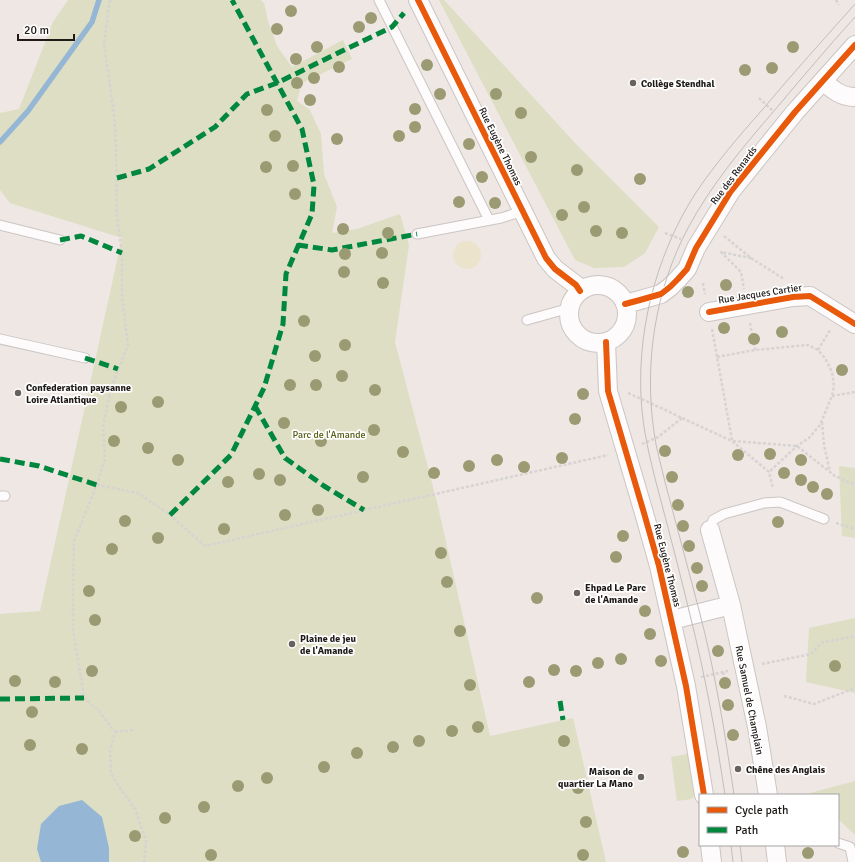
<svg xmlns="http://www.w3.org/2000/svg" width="855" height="862" font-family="Signika,sans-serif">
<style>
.green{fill:#dddec3}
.sand{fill:#ece3cd}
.water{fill:#95b6d5}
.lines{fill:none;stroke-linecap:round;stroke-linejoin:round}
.stream{stroke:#95b6d5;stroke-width:5.5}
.service-casing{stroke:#cbc5c3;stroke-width:11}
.minor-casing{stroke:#cbc5c3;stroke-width:20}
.path{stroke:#d6d3d3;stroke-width:2.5;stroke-dasharray:3 2;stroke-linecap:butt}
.service{stroke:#fdfbfb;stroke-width:9}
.minor{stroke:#fdfbfb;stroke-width:18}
.tram{stroke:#c0bebd;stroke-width:1}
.quiet{stroke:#00873e;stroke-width:5;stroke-dasharray:10 5;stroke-linecap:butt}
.cycleway-casing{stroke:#fff;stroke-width:8}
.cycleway{stroke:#e8590c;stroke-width:6}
.tree{fill:#9a9b72}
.poi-dot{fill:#68625f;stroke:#fff;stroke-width:1.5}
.labels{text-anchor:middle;stroke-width:3.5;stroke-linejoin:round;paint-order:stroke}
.poi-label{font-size:10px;font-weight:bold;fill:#1f1a18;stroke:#fff;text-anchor:start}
.street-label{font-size:10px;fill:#1f1a18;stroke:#fff}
.park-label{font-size:10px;fill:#555c14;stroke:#fff}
</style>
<rect width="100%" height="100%" fill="#efe7e4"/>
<path class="green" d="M 68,0 L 261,0 L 264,3 L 268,21 L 277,46 L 292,67 L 343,40 L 352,59 L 302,83 L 297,101 L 310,110 L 321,134 L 324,174 L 337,207 L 332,233 L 357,229 L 400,214 L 409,245 L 395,342 L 437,502 L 490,736 L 573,718 L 606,862 L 0,862 L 0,614 L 40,611 L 122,238 L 10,203 L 0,190 L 0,113 L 19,109 L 53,22 Z
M 439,0 L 444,0 L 575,143 L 659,227 L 645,253 L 624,267 L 594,268 L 575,260 Z
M 839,466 L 855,468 L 855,538 L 842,536 Z
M 855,618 L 855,693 L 806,682 L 809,628 Z
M 688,754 L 694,796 L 692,799 L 677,801 L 671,757 Z
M 855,781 L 855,835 L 838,819 L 838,795 L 812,795 L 810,793 Z"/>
<path class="sand" d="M453 255a14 14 0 1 1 28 0a14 14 0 1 1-28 0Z"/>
<path class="water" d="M 82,800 L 102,817 L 109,848 L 109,862 L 41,862 L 37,849 L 41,824 L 59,806 Z"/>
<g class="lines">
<path class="stream" d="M 0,142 L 28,111 L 92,22 L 99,0"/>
<g class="service-casing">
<path id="service" d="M 379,0 L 489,220
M 0,225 L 60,240
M 417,234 L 501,218 L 523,211
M 527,320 L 570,308
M 0,339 L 85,358
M 0,496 L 5,496
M 710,530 L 713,520 L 724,514 L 764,503 L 780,502 L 824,519
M 838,843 L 850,847 L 853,862"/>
</g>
<g class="minor-casing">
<path id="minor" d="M 418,0 L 546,258 L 555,269 L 576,285 L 580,291
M 823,81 C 833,90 841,97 855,97
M569 314a29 29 0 1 1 58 0a29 29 0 1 1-58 0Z
M 625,304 L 640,300 L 661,294 L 670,287 L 678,279 L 687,269 L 696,248 L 731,191 L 795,112 L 855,45
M 709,312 L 793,297 L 810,296 L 855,324
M 606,342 L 608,391 L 644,513 L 659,566 L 686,686 L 704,795
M 710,530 L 731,605 L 757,727 L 768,795
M 672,620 L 731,605
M 710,845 L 712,862
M 775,845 L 777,862"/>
</g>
<path class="path" d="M 110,0 L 104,44 L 114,114 L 116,146 L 117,217 L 122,253 L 122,297 L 128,345 L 111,388 L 103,426 L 105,459 L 97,485 L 74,541 L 73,579 L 73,629 L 84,698 L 99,711 L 115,732 L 110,751 L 111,773 L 120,788 L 135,809 L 146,841 L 144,862
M 836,0 L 839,5
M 759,98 L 773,111
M 665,233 L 681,239
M 724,236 L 751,258 L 721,252 L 741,272 L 744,289
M 751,258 L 784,279
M 703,283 L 705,294
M 750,323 L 755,350
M 712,329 L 732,440
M 818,350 L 830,330
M 717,357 L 755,350 L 808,345 L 818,350 L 825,358 L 832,372 L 834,386 L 832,396 L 820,425 L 809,438 L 797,446 L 769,472
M 628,393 L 659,407 L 682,418 L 732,441 L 769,472 L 773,489
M 832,396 L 855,392
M 822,422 L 824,445 L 830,472
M 733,441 L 797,446 L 835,476 L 855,485
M 642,444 L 658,437 L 682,418
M 97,485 L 138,493 L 170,515 L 205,546 L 608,455
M 836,523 L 855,529
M 762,664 L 811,654 L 821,643 L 855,636
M 723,672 L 724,678
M 701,677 L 728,671
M 784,696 L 814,704 L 855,688
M 115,732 L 135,730"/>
<use href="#service" class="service"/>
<use href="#minor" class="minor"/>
<path class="tram" d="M 725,795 C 716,735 705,674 690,615 C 681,577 671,539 661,501 C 653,471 645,441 642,411 C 635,336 655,257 695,194 C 715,164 739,136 763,109 C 793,73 824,39 855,4
M 734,795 C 725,733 715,671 699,610 C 688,567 676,525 665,482 C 661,465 656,448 654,432 C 644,363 655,290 688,228 C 711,185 742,148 774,111 C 800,80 827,48 855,17
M 731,845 L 733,862
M 740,845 L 742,862"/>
<path class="quiet" d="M 117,178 L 149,169 L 215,127 L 247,94 L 277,83 L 342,51 L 392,27 L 404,13
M 60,240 L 81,236 L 122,253
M 298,245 L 332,250 L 417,234
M 85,358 L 118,369
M 255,406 L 285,458 L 324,486 L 364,510
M 0,459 L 39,466 L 97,485
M 170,515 L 231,455 L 264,388 L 283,324 L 286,274 L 312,214 L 314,185 L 302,129 L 232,0
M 0,699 L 84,698
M 560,701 L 563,720"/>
<g class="cycleway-casing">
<path id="cycleway" d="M 418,0 L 546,258 L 555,269 L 576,285 L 580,291
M 625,304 L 640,300 L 661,294 L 670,287 L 678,279 L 687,269 L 696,248 L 731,191 L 795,112 L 855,45
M 709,312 L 793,297 L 810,296 L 855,324
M 606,342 L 608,391 L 644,513 L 659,566 L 686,686 L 704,795"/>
</g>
<use href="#cycleway" class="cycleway"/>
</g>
<g class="tree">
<circle cx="291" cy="11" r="6"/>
<circle cx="371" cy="18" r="6"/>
<circle cx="359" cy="27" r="6"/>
<circle cx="277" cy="29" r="6"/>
<circle cx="317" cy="47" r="6"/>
<circle cx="793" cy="47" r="6"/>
<circle cx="296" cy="59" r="6"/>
<circle cx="427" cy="65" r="6"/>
<circle cx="339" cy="67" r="6"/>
<circle cx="772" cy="68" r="6"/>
<circle cx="745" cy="70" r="6"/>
<circle cx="314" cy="78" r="6"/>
<circle cx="297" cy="83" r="6"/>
<circle cx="440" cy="94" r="6"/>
<circle cx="496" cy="94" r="6"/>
<circle cx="310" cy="100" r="6"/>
<circle cx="415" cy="109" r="6"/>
<circle cx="267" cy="110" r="6"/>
<circle cx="521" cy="113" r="6"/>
<circle cx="415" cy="127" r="6"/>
<circle cx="275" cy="136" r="6"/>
<circle cx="399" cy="136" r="6"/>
<circle cx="337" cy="139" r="6"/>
<circle cx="469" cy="144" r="6"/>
<circle cx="531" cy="157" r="6"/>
<circle cx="293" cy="166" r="6"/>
<circle cx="266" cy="167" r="6"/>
<circle cx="577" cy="170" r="6"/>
<circle cx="482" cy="177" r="6"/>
<circle cx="640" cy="179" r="6"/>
<circle cx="295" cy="194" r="6"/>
<circle cx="459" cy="202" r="6"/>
<circle cx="495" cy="203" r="6"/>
<circle cx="584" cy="207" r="6"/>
<circle cx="562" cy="215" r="6"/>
<circle cx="343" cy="229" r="6"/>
<circle cx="596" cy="231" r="6"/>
<circle cx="388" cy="233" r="6"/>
<circle cx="622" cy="233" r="6"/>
<circle cx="382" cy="253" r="6"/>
<circle cx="345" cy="254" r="6"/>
<circle cx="344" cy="272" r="6"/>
<circle cx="383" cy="283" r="6"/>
<circle cx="726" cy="285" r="6"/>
<circle cx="688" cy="292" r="6"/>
<circle cx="304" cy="321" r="6"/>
<circle cx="724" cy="328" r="6"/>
<circle cx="782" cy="332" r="6"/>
<circle cx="754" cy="339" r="6"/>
<circle cx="345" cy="345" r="6"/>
<circle cx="315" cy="356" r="6"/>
<circle cx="842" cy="370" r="6"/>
<circle cx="342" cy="376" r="6"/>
<circle cx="290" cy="385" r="6"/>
<circle cx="316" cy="385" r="6"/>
<circle cx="375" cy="390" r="6"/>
<circle cx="583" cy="394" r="6"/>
<circle cx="158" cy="402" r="6"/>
<circle cx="121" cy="407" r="6"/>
<circle cx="575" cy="419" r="6"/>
<circle cx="284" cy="423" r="6"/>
<circle cx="374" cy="430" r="6"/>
<circle cx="114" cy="441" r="6"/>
<circle cx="321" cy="441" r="6"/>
<circle cx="148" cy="448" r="6"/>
<circle cx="665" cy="451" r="6"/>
<circle cx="403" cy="452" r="6"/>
<circle cx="770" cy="454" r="6"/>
<circle cx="738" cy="455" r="6"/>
<circle cx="562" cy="458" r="6"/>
<circle cx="178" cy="460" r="6"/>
<circle cx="497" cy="460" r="6"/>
<circle cx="801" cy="460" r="6"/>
<circle cx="469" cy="466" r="6"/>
<circle cx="524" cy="467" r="6"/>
<circle cx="434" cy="473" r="6"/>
<circle cx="784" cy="473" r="6"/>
<circle cx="259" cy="474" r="6"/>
<circle cx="363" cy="477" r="6"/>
<circle cx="672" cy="477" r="6"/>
<circle cx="280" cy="480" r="6"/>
<circle cx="801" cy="480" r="6"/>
<circle cx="228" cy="482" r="6"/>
<circle cx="813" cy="487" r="6"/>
<circle cx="827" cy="494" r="6"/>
<circle cx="678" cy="505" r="6"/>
<circle cx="318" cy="510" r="6"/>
<circle cx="285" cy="515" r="6"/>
<circle cx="125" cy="521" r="6"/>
<circle cx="778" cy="522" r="6"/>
<circle cx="683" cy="526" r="6"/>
<circle cx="224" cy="529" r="6"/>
<circle cx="623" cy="536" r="6"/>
<circle cx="158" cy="538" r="6"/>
<circle cx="689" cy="546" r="6"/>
<circle cx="112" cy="549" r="6"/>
<circle cx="441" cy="553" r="6"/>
<circle cx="616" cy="557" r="6"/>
<circle cx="697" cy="568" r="6"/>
<circle cx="447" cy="582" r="6"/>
<circle cx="702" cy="586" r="6"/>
<circle cx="89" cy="591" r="6"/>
<circle cx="537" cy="598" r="6"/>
<circle cx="645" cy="611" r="6"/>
<circle cx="95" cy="620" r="6"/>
<circle cx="460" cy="631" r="6"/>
<circle cx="650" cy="634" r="6"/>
<circle cx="718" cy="651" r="6"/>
<circle cx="621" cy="659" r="6"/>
<circle cx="661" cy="661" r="6"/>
<circle cx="598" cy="663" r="6"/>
<circle cx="835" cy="666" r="6"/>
<circle cx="554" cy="670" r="6"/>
<circle cx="92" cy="671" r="6"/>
<circle cx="576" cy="671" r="6"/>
<circle cx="15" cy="681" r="6"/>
<circle cx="55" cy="682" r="6"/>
<circle cx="529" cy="682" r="6"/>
<circle cx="725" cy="683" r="6"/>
<circle cx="470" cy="685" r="6"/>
<circle cx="728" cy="705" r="6"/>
<circle cx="32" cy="712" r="6"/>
<circle cx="478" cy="727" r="6"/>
<circle cx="452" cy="731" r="6"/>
<circle cx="733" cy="735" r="6"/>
<circle cx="419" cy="741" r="6"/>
<circle cx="564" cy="741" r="6"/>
<circle cx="30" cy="745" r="6"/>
<circle cx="393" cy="747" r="6"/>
<circle cx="82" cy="749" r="6"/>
<circle cx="357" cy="753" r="6"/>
<circle cx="324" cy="767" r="6"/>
<circle cx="267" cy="778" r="6"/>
<circle cx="238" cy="786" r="6"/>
<circle cx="578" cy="788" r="6"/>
<circle cx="204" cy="807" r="6"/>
<circle cx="165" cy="818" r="6"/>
<circle cx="586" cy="822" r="6"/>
<circle cx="135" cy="836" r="6"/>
<circle cx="683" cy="852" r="6"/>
<circle cx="808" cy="853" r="6"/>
<circle cx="211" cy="855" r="6"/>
<circle cx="583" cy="855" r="6"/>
</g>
<g class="poi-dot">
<circle cx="633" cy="83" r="4"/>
<circle cx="18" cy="393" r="4"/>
<circle cx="577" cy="593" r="4"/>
<circle cx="292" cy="644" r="4"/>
<circle cx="738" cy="769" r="4"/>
<circle cx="641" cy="777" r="4"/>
</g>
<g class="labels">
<g class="poi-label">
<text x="641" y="87">Collège Stendhal</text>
<text x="26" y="391">Confederation paysanne<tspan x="26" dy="12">Loire Atlantique</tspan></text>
<text x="585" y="591">Ehpad Le Parc<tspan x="585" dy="12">de l'Amande</tspan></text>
<text x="300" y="642">Plaine de jeu<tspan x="300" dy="12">de l'Amande</tspan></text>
<text x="746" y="773">Chêne des Anglais</text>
<text x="633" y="775" text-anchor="end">Maison de<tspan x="633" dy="12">quartier La Mano</tspan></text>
</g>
<g class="street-label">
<text transform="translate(501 146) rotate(64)" y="4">Rue Eugène Thomas</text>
<text transform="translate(733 175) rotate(-53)" y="4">Rue des Renards</text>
<text transform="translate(760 293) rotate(-9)" y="4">Rue Jacques Cartier</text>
<text transform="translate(668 565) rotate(76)" y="4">Rue Eugène Thomas</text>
<text transform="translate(750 700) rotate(79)" y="4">Rue Samuel de Champlain</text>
</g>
<g class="park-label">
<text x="329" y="438">Parc de l'Amande</text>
</g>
</g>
<rect x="699" y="794" width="140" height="52" fill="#ffffff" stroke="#a5a3a3"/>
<rect x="707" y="807" width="20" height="6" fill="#e8590c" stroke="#a5a3a3"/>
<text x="735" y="814" font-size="12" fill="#1f1a18">Cycle path</text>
<rect x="707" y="827" width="20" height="6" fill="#00873e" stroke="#a5a3a3"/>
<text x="735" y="834" font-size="12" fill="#1f1a18">Path</text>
<path d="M18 34v6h56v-6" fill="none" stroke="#1f1a18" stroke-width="2"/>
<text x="24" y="34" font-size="12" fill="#1f1a18" stroke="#ffffff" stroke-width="3" paint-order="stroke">20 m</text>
</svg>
